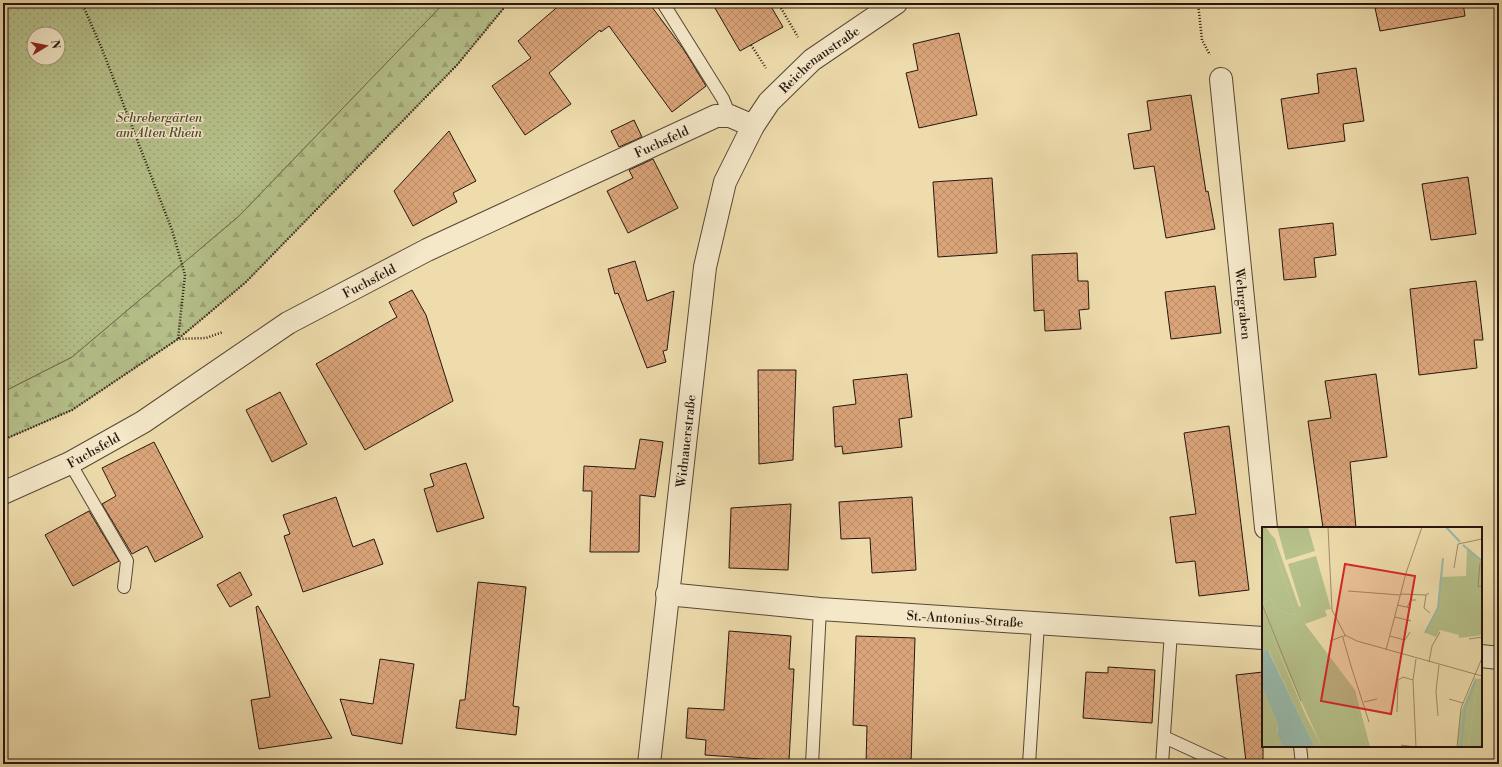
<svg xmlns="http://www.w3.org/2000/svg" width="1502" height="767" font-family="'Libre Bodoni',serif">
<style>
.forest{fill:url(#forest-firs);stroke:#6e6c4d}
.garden{fill:url(#garden-dots);stroke:#6e6c4d;fill-rule:evenodd}
.building{fill:url(#building-cross-hatch);stroke:#27160f}
.lines{fill:none;stroke-linecap:round;stroke-linejoin:round}
.lane-casing{stroke:#594836;stroke-width:14}
.street-casing{stroke:#594836;stroke-width:24}
.path{stroke:#27160f;stroke-width:2.5;stroke-dasharray:1 2;stroke-linecap:butt}
.lane{stroke:#f4e8c9;stroke-width:12}
.street{stroke:#f4e8c9;stroke-width:22}
.labels{text-anchor:middle;stroke-width:3;stroke-linejoin:round;paint-order:stroke}
.street-label{font-size:13px;fill:#27160f;stroke:#f4e8c9}
.park-label{font-size:13px;font-style:italic;fill:#524934;stroke:#f4e8c9}
.inset-river{fill:none;stroke:#99bbad;stroke-width:2}
.inset-road{fill:none;stroke:#9e8d6d;stroke-width:1}
.view{fill:#d62828;fill-opacity:0.15;stroke:#d62828;stroke-width:2}
.inset-edge{fill:none;stroke:#27160f;stroke-width:2}
</style>
<defs>
<pattern id="forest-firs" width="22" height="20" patternUnits="userSpaceOnUse"><rect width="22" height="20" fill="#b6c18b"/><path d="M5 1l3.5 6h-7zM16 11l3.5 6h-7z" fill="#9ca577"/></pattern>
<pattern id="garden-dots" width="8" height="8" patternUnits="userSpaceOnUse"><rect width="8" height="8" fill="#b6c18b"/><path d="M2 2h.1M6 6h.1" fill="none" stroke="#9ca577" stroke-width="1.8" stroke-linecap="round"/></pattern>
<pattern id="building-cross-hatch" width="8" height="8" patternUnits="userSpaceOnUse"><rect width="8" height="8" fill="#dba57a"/><path d="M0 0l8 8M0 8l8-8" fill="none" stroke="#bc8d68"/></pattern>
</defs>
<rect width="100%" height="100%" fill="#eedcac"/>
<filter id="stains"><feTurbulence type="fractalNoise" baseFrequency=".005" numOctaves="4"/><feColorMatrix values="0 0 0 0 .2 0 0 0 0 .09 0 0 0 0 .02 0 0 0 .5 -.17"/></filter>
<radialGradient id="worn" r=".72"><stop offset=".6" stop-color="#630" stop-opacity="0"/><stop offset="1" stop-color="#630" stop-opacity=".3"/></radialGradient>
<path class="forest" d="M 444,3 L 508,3 L 457,65 L 246,282 L 178,339 L 72,410 L 3,440 L 3,392 L 72,357 L 239,216 Z"/>
<path class="garden" d="M 3,3 L 444,3 L 239,216 L 72,357 L 3,392 ZM 34,34 L 58,34 L 58,58 L 34,58 Z"/>
<path class="building" d="M 562,3 L 649,3 L 684,50 L 706,86 L 672,112 L 609,26 L 601,32 L 600,30 L 549,73 L 571,104 L 525,135 L 492,86 L 531,58 L 518,41 Z
M 712,3 L 769,3 L 783,27 L 740,51 Z
M 1374,3 L 1463,3 L 1465,16 L 1380,31 Z
M 959,33 L 977,115 L 919,128 L 906,73 L 918,70 L 913,44 Z
M 1356,68 L 1364,121 L 1343,124 L 1345,141 L 1288,149 L 1281,99 L 1319,93 L 1317,74 Z
M 1191,95 L 1206,192 L 1208,191 L 1215,229 L 1166,238 L 1154,166 L 1134,169 L 1128,134 L 1151,130 L 1147,101 Z
M 634,120 L 642,137 L 619,147 L 611,131 Z
M 449,131 L 476,181 L 453,193 L 457,202 L 413,226 L 394,191 Z
M 653,159 L 678,208 L 628,233 L 607,191 L 633,178 L 629,170 Z
M 1468,177 L 1476,234 L 1431,240 L 1422,184 Z
M 992,178 L 997,253 L 938,257 L 933,182 Z
M 1333,223 L 1336,255 L 1314,258 L 1316,277 L 1284,280 L 1279,229 Z
M 1077,253 L 1078,281 L 1088,281 L 1089,309 L 1079,310 L 1081,329 L 1045,331 L 1044,310 L 1034,311 L 1032,255 Z
M 635,261 L 647,301 L 674,291 L 667,350 L 663,351 L 666,362 L 647,368 L 618,293 L 615,294 L 608,269 Z
M 1476,281 L 1483,340 L 1474,340 L 1477,368 L 1419,375 L 1410,289 Z
M 1215,286 L 1221,333 L 1171,339 L 1165,292 Z
M 412,290 L 426,315 L 453,401 L 365,450 L 316,364 L 397,317 L 389,302 Z
M 758,370 L 796,370 L 793,460 L 759,464 Z
M 907,374 L 912,417 L 899,419 L 902,447 L 843,454 L 842,446 L 835,447 L 833,407 L 856,404 L 853,380 Z
M 1376,374 L 1387,457 L 1350,462 L 1356,528 L 1323,528 L 1308,421 L 1331,418 L 1325,381 Z
M 280,392 L 307,444 L 272,462 L 246,410 Z
M 1229,426 L 1249,590 L 1199,596 L 1195,561 L 1176,563 L 1170,517 L 1196,514 L 1184,433 Z
M 640,439 L 663,442 L 655,497 L 640,495 L 639,552 L 590,552 L 592,491 L 583,491 L 584,466 L 635,469 Z
M 154,442 L 203,537 L 155,562 L 147,546 L 132,554 L 102,504 L 116,496 L 102,468 Z
M 466,463 L 484,518 L 437,532 L 424,489 L 434,486 L 430,474 Z
M 336,497 L 353,547 L 374,539 L 383,564 L 303,592 L 284,536 L 290,534 L 283,515 Z
M 912,497 L 916,570 L 872,573 L 870,538 L 841,539 L 839,502 Z
M 791,504 L 788,570 L 729,568 L 731,508 Z
M 89,511 L 119,561 L 73,586 L 45,535 Z
M 240,572 L 252,595 L 230,607 L 217,585 Z
M 478,582 L 526,587 L 513,706 L 519,707 L 516,735 L 456,728 L 460,700 L 465,700 Z
M 258,606 L 332,738 L 259,749 L 251,700 L 270,697 L 256,607 Z
M 729,631 L 791,636 L 789,669 L 794,669 L 789,761 L 705,755 L 706,740 L 686,738 L 688,708 L 724,710 Z
M 856,636 L 915,638 L 911,764 L 866,764 L 867,726 L 853,725 Z
M 380,659 L 414,664 L 402,744 L 352,735 L 340,699 L 373,704 Z
M 1108,667 L 1155,670 L 1152,723 L 1083,718 L 1086,672 L 1108,673 Z
M 1263,672 L 1263,761 L 1246,762 L 1236,675 Z"/>
<g class="lines">
<g class="lane-casing">
<path id="lane" d="M 663,3 L 723,99 L 730,116
M 70,463 L 127,561 L 124,587
M 1164,737 L 1223,764
M 1300,746 L 1302,764
M 812,764 L 820,609
M 1029,764 L 1038,624
M 1162,764 L 1171,632"/>
</g>
<g class="street-casing">
<g id="street">
<path id="s1" d="M 1221,79 L 1266,528"/>
<path id="s2" d="M 3,493 L 70,463 L 143,422 L 288,323 L 427,250 L 716,116 L 730,116 L 753,126"/>
<path id="s3" d="M 667,594 L 820,609 L 1263,638"/>
<path d="M 1481,656 L 1499,658"/>
<path id="s4" d="M 649,764 L 705,267 L 725,182 L 753,126 L 769,102 L 812,60 L 896,3"/>
</g>
</g>
<path class="path" d="M 82,3 L 102,49 L 172,230 L 185,275 L 178,339 L 206,338 L 223,332
M 778,3 L 798,37
M 1198,3 L 1202,40 L 1210,55
M 751,45 L 766,68
M 3,440 L 72,410 L 178,339 L 246,282 L 457,65 L 508,3"/>
<use href="#lane" class="lane"/>
<use href="#street" class="street"/>
</g>
<g class="labels">
<g class="street-label">
<text dy="5" stroke="none"><textPath href="#s4" startOffset="745">Reichenaustraße</textPath></text>
<text dy="5" stroke="none"><textPath href="#s2" startOffset="748">Fuchsfeld</textPath></text>
<text dy="5" stroke="none"><textPath href="#s2" startOffset="424">Fuchsfeld</textPath></text>
<text dy="5" stroke="none"><textPath href="#s1" startOffset="226">Wehrgraben</textPath></text>
<text dy="5" stroke="none"><textPath href="#s4" startOffset="325">Widnauerstraße</textPath></text>
<text dy="5" stroke="none"><textPath href="#s2" startOffset="100">Fuchsfeld</textPath></text>
<text dy="5" stroke="none"><textPath href="#s3" startOffset="299">St.-Antonius-Straße</textPath></text>
</g>
<g class="park-label">
<text x="159" y="122">Schrebergärten<tspan x="159" dy="15">am Alten Rhein</tspan></text>
</g>
</g>
<g transform="translate(1262 527)">
<rect width="220" height="220" fill="#eedcac"/>
<path d="M 15,0 L 46,0 L 53,24 L 24,33 ZM 205,22 L 220,35 L 220,108 L 197,111 L 197,108 L 178,103 L 174,110 L 164,106 L 176,83 L 178,50 L 204,49 ZM 54,29 L 69,82 L 63,83 L 65,89 L 43,97 L 36,80 L 39,79 L 26,37 ZM 220,151 L 220,220 L 206,220 L 216,152 Z" fill="#b6c18b"/>
<path d="M 8,6 L 13,12 L 43,97 L 93,163 L 108,220 L 105,220 L 93,173 L 33,88 ZM 213,151 L 216,152 L 206,220 L 195,220 L 198,187 ZM 44,189 L 60,220 L 53,220 L 40,194 Z" fill="#b6c18b"/>
<path d="M 0,0 L 4,0 L 8,6 L 33,88 L 13,82 L 9,72 L 1,75 L 16,123 L 44,189 L 40,194 L 7,124 L 0,125 ZM 0,160 L 15,195 L 15,204 L 22,220 L 0,220 Z" fill="#b6c18b"/>
<path d="M 9,72 L 13,82 L 33,88 L 82,156 L 93,173 L 105,220 L 60,220 L 16,123 L 1,75 Z" fill="#b6c18b"/>
<path d="M 6,123 L 40,194 L 53,220 L 22,220 L 16,209 L 15,195 L 0,160 L 0,125 Z" fill="#99bbad"/>
<path class="inset-river" d="M 184,0 L 198,15M 201,18 L 220,34M 163,106 L 176,81 L 181,31M 199,220 L 203,181 L 214,153"/>
<path class="inset-road" d="M 66,0 L 70,83 L 83,108 L 95,114 L 220,149M 218,36 L 216,60 L 220,59M 192,41 L 196,17 L 220,12M 86,64 L 138,68M 167,66 L 164,68 L 162,81 L 168,86M 138,67 L 164,68M 0,77 L 39,174M 135,78 L 149,81M 145,80 L 149,73 L 154,73M 133,90 L 149,94M 83,108 L 81,111 L 89,139 L 107,195M 128,109 L 143,113 L 148,105M 207,112 L 220,110M 68,114 L 81,109M 124,123 L 144,46 L 160,0M 167,135 L 170,119 L 178,105M 187,172 L 201,176M 102,175 L 115,172M 135,185 L 136,153 L 141,150 L 151,153M 176,189 L 174,164 L 177,138M 139,218 L 153,220M 154,220 L 151,153 L 154,132M 195,220 L 199,181 L 220,131"/>
<path class="view" d="M 83,37 L 153,49 L 129,187 L 59,174 Z"/>
<rect width="220" height="220" class="inset-edge"/>
</g>
<rect width="1502" height="767" fill="none" stroke="#eedcac" stroke-width="16"/>
<rect x="4" y="4" width="1494" height="759" fill="none" stroke="#27160f" stroke-width="2"/>
<rect x="8" y="8" width="1486" height="751" fill="none" stroke="#27160f"/>
<g transform="translate(46 46) rotate(80)"><circle r="19" fill="#f4e8c9" stroke="#a2947f"/>
<path d="M0-3L7 15L0 10L-7 15Z" fill="#8f2418"/>
<text y="-6" font-size="11" font-weight="bold" text-anchor="middle" fill="#27160f">N</text>
</g>
<rect width="100%" height="100%" filter="url(#stains)"/>
<rect width="100%" height="100%" fill="url(#worn)"/>
</svg>
